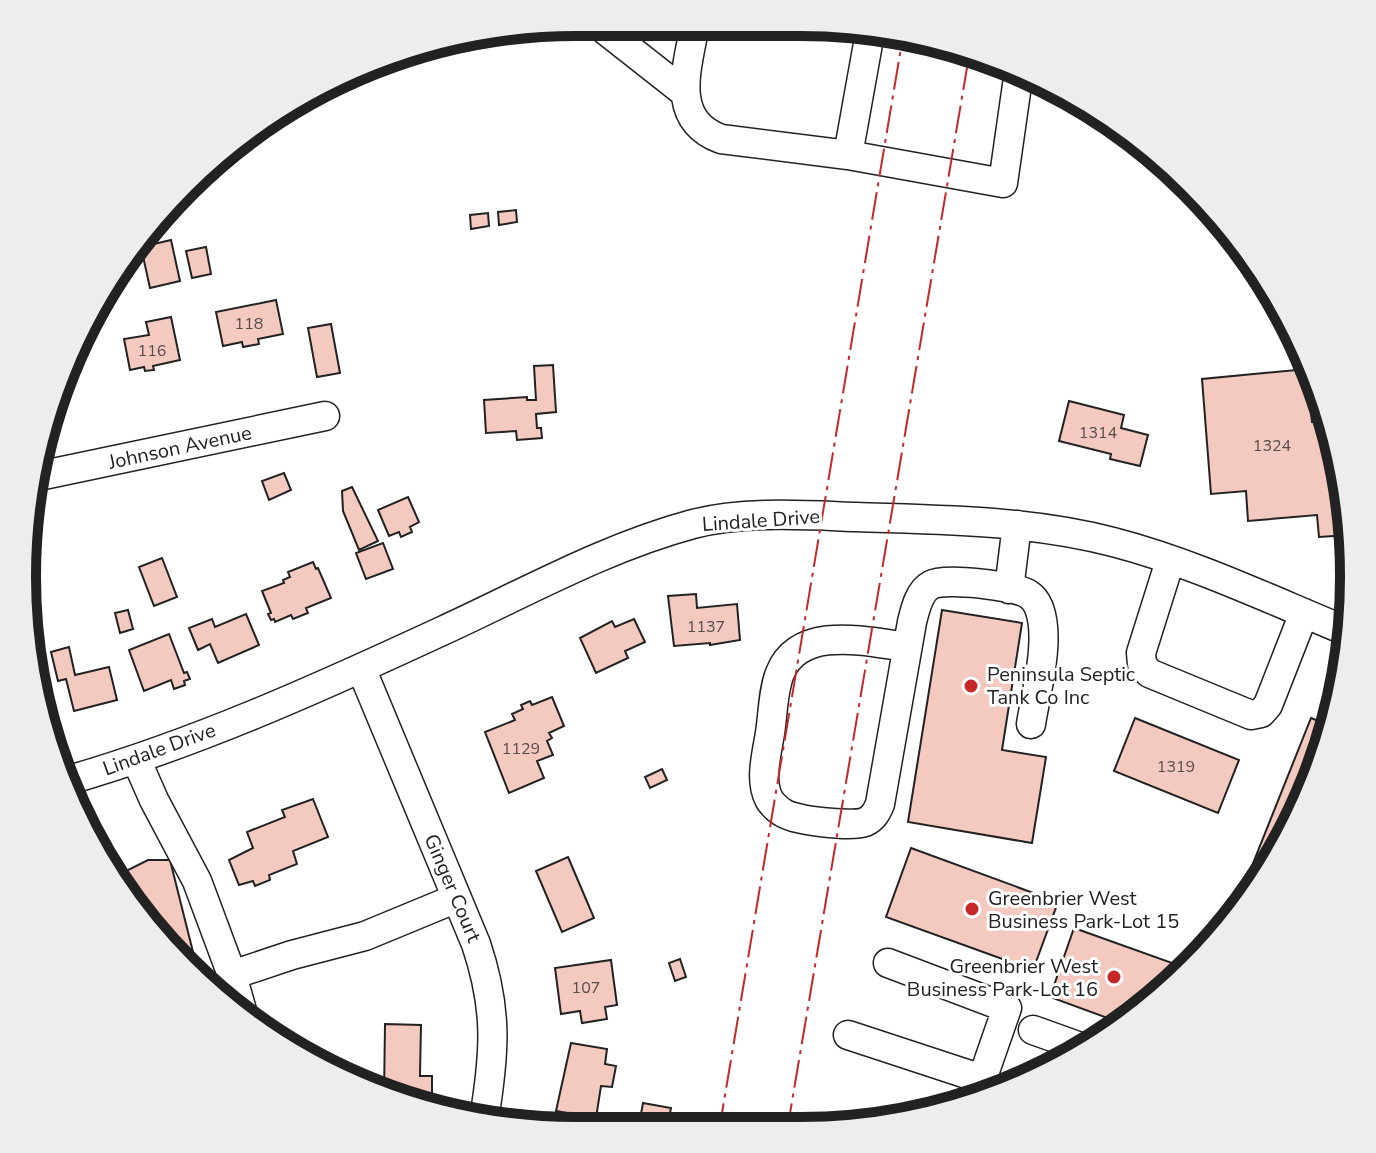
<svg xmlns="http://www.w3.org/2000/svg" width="1376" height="1153" font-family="'Nunito Sans',sans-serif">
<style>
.building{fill:#f3c9c0;stroke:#222;stroke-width:2}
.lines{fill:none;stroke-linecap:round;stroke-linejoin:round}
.minor-casing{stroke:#222;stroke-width:31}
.minor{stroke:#fff;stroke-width:28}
.power{stroke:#c62828;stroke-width:2;stroke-dasharray:28 6 4 6;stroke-linecap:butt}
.poi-dot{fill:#c62828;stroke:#fff;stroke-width:3}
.labels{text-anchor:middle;stroke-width:6;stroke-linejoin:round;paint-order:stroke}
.number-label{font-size:16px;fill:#564c4a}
.street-label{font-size:20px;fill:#222;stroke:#fff}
.poi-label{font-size:20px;fill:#222;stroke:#fff;text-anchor:start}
.rim{fill:none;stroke:#222;stroke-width:10}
</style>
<rect width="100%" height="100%" fill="#fff"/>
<path class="building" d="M 516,210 L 517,222 L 499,225 L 498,212 Z
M 488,213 L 489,226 L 471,229 L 470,215 Z
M 171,240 L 180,281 L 150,288 L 141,247 Z
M 137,244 L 139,255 L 124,259 Z
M 206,247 L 211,274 L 192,278 L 186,251 Z
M 276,300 L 283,334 L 258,339 L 259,344 L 243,347 L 242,342 L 223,346 L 216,312 Z
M 171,317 L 180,360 L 153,366 L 154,370 L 145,371 L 144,367 L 130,370 L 124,339 L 149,335 L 146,322 Z
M 331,324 L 340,373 L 317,377 L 308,328 Z
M 553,365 L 556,412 L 536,414 L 537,428 L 541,428 L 542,438 L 517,440 L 516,431 L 486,433 L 484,400 L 527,397 L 527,400 L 536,400 L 534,366 Z
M 1307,369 L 1312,422 L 1329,421 L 1343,469 L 1350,535 L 1319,537 L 1317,515 L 1248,521 L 1246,491 L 1211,494 L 1202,379 Z
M 1069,401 L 1124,415 L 1121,428 L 1148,435 L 1140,466 L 1110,459 L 1111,454 L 1059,441 Z
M 284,473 L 291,490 L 269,500 L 262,481 Z
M 352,487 L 378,541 L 359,550 L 343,511 L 342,491 Z
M 408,497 L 419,522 L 410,527 L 412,532 L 401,537 L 399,532 L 389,536 L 378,510 Z
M 383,543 L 393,569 L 366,579 L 356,553 Z
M 162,558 L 177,597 L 154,606 L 139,567 Z
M 313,562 L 316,569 L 318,568 L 331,598 L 306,608 L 308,613 L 293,619 L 291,615 L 275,622 L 274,619 L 271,620 L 268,614 L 271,613 L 262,591 L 284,583 L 283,580 L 290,577 L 288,572 Z
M 696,594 L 697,608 L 737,604 L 740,640 L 710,645 L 710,643 L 674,646 L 668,596 Z
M 128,610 L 133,629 L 120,633 L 115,613 Z
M 942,610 L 1022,623 L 1002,750 L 1046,757 L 1032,843 L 908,822 Z
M 246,614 L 259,645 L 218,663 L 210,644 L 198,650 L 189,628 L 212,619 L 215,627 Z
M 634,619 L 645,642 L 625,651 L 628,658 L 596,673 L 580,638 L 612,621 L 615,627 Z
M 169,634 L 184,673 L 187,672 L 190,679 L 184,681 L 185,685 L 174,689 L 171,680 L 144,691 L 129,650 Z
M 69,647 L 75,675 L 109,667 L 117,700 L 74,711 L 66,679 L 58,681 L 51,652 Z
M 552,697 L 564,726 L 549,733 L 552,738 L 547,741 L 553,755 L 537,761 L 544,778 L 509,793 L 485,732 L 515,720 L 512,714 L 523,709 L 521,705 L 530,701 L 532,705 Z
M 1135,718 L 1239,760 L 1218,813 L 1114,771 Z
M 1311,718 L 1331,726 L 1312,789 L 1260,885 L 1230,921 Z
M 662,769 L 667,780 L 650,788 L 645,777 Z
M 313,799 L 328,837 L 293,851 L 297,864 L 269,875 L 270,880 L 255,886 L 253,881 L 239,885 L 229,860 L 253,848 L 247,832 L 285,817 L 282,810 Z
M 911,848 L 1058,902 L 1033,970 L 886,917 Z
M 568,857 L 594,918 L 562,932 L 536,871 Z
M 148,860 L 170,860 L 193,952 L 190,952 L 197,978 L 185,969 L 133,906 L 124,872 Z
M 1074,928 L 1175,964 L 1166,989 L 1124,1024 L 1050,997 Z
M 680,959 L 686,977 L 675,981 L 669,963 Z
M 611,960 L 617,1005 L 605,1007 L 607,1019 L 582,1023 L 580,1011 L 561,1014 L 555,968 Z
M 385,1024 L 421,1025 L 420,1076 L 432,1076 L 432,1097 L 384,1095 Z
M 571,1043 L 607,1049 L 605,1064 L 616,1066 L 612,1087 L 601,1086 L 596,1118 L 556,1111 Z
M 643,1103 L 671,1108 L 668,1123 L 640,1119 Z"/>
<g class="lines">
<g class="minor-casing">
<path id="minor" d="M 595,22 L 684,92
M 695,24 C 688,66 668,119 721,139 L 848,155 L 1003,183 L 1019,71
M 848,155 L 871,27
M 34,477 L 325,416
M 1170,561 L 1141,653 L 1142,664 L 1149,673 L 1251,715 L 1261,713 L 1268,705 L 1304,613
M 1009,589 L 1017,525
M 907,647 C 868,642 800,624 780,673 C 773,690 773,714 770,733 C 767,753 759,780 769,799 C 771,803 778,810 782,812 C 793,821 852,827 865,822 C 874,818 877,811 880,804 L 912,622 C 915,610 919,591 931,585 C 945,577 1015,586 1028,594 C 1033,597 1037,603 1039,608 C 1051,639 1036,692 1031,724
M 361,668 L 476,944 C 498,1009 495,1052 484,1119
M 136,759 L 154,800 L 197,881 L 232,975 L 292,955 L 365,936 L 457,898
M 62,782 C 193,745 319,688 442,631 C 525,593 604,548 693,524 C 744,511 803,515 856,517 C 942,520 1029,520 1113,542 C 1194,563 1271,600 1349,632
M 888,963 L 1007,1008 L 975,1100
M 232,975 L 243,1014
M 1033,1030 L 1086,1049
M 848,1035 L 982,1079"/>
</g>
<use href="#minor" class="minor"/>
<path class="power" d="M 719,1131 L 903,36
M 787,1131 L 969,56"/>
</g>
<g class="poi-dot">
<circle cx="971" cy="686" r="8"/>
<circle cx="972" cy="909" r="8"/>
<circle cx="1114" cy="977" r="8"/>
</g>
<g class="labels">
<g class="number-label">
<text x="249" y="329">118</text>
<text x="152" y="356">116</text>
<text x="1098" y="438">1314</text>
<text x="1272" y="451">1324</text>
<text x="706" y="632">1137</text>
<text x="521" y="754">1129</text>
<text x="1176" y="772">1319</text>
<text x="586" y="993">107</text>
</g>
<g class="street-label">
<text transform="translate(180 447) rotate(-12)" y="7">Johnson Avenue</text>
<text transform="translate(761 520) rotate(-4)" y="7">Lindale Drive</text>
<text transform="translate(159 749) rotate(-20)" y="7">Lindale Drive</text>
<text transform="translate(453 888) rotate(67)" y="7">Ginger Court</text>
</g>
<g class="poi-label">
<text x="987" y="681">Peninsula Septic<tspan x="987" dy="23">Tank Co Inc</tspan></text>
<text x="988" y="905">Greenbrier West<tspan x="988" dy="23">Business Park-Lot 15</tspan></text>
<text x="1098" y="973" text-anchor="end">Greenbrier West<tspan x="1098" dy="23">Business Park-Lot 16</tspan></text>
</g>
</g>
<path d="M0 0H1376V1153H0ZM576 36H800A540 540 0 0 1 1340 576V577A540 540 0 0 1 800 1117H576A540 540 0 0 1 36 577V576A540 540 0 0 1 576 36Z" fill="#ededed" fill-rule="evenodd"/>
<path class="rim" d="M576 36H800A540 540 0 0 1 1340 576V577A540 540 0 0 1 800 1117H576A540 540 0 0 1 36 577V576A540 540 0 0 1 576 36Z"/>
</svg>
